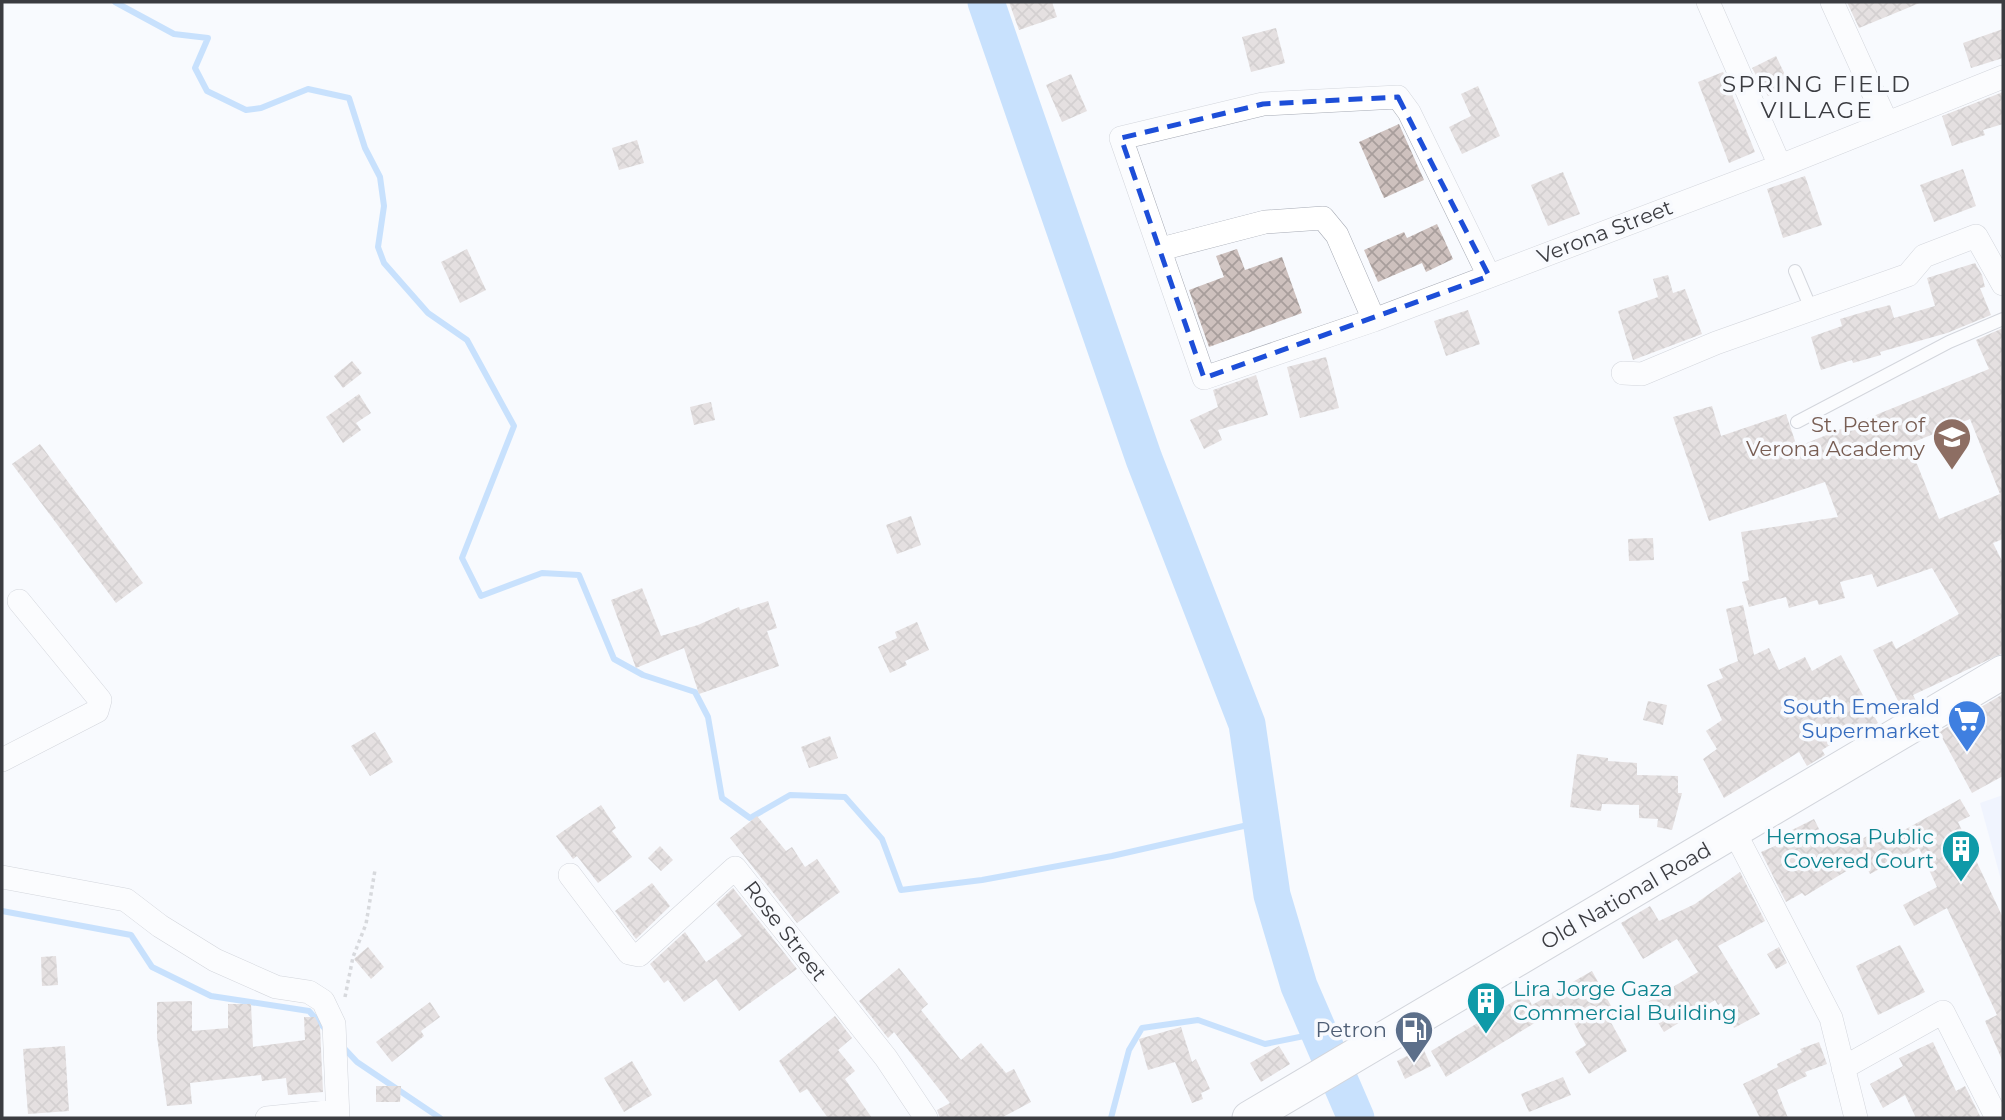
<svg xmlns="http://www.w3.org/2000/svg" width="2005" height="1120" font-family="Montserrat,sans-serif">
<style>
.built{fill:#e7edff}
.lines{fill:none;stroke-linecap:round;stroke-linejoin:round}
.stream{stroke:#8fc4fc;stroke-width:6}
.river{stroke:#8fc4fc;stroke-width:37}
.building{fill:url(#building-cross-hatch);fill-rule:evenodd}
.lane-casing{stroke:#a7abb5;stroke-width:14}
.street-casing{stroke:#a7abb5;stroke-width:24}
.secondary-casing{stroke:#a7abb5;stroke-width:35}
.path{stroke:#b0b1b6;stroke-width:3.5;stroke-dasharray:3.5 3.5;stroke-linecap:butt}
.lane{stroke:#fff;stroke-width:12}
.street{stroke:#fff;stroke-width:23}
.secondary{stroke:#fff;stroke-width:33}
.marked{fill:none;stroke:#1d4ed8;stroke-width:5;stroke-dasharray:14 9;stroke-linejoin:round}
.labels{text-anchor:middle;stroke-width:7;stroke-linejoin:round;paint-order:stroke}
.street-label{font-size:21px;fill:#3b3c41;stroke:#f8fafe}
.education-label{font-size:21px;fill:#785e54;stroke:#f8fafe;text-anchor:end}
.shop-label{font-size:21px;fill:#366cbe;stroke:#f8fafe;text-anchor:end}
.culture-label{font-size:21px;fill:#0d838f;stroke:#f8fafe;text-anchor:end}
.service-label{font-size:21px;fill:#4e5e75;stroke:#f8fafe;text-anchor:end}
.neighbourhood-label{font-size:23px;letter-spacing:2px;fill:#3b3c41;stroke:#f8fafe}
</style>
<defs>
<pattern id="building-cross-hatch" width="8" height="8" patternUnits="userSpaceOnUse" patternTransform="scale(1.75)"><rect width="8" height="8" fill="#cec1be"/><path d="M0 0l8 8M0 8l8-8" fill="none" stroke="#a89e9c"/></pattern>
</defs>
<rect width="100%" height="100%" fill="#f8fafe"/>
<path class="built" d="M 2003,795 L 2003,887 L 1980,803 Z"/>
<g class="lines">
<path class="stream" d="M 115,2 L 174,34 L 208,38 L 195,68 L 207,91 L 246,110 L 261,108 L 308,89 L 349,98 L 365,148 L 380,177 L 384,206 L 378,247 L 384,263 L 428,313 L 467,340 L 514,426 L 462,558 L 481,596 L 542,573 L 579,575 L 614,659 L 643,675 L 695,692 L 708,717 L 722,798 L 750,818 L 790,795 L 845,797 L 882,839 L 901,890 L 982,880 L 1112,856 L 1261,822
M 2,911 L 131,935 L 152,967 L 211,996 L 309,1011 L 327,1031
M 342,1046 L 357,1062 L 440,1118
M 1111,1118 L 1129,1050 L 1142,1028 L 1198,1020 L 1265,1044 L 1319,1033"/>
<path class="river" d="M 986,2 L 1144,459 L 1247,724 L 1272,895 L 1299,986 L 1356,1118"/>
</g>
<path class="building" d="M 1009,2 L 1052,2 L 1057,17 L 1019,30 Z
M 1847,2 L 1922,2 L 1859,28 Z
M 1276,28 L 1285,63 L 1251,72 L 1242,37 Z
M 2003,29 L 2003,58 L 1971,68 L 1963,43 Z
M 1776,56 L 1790,85 L 1768,96 L 1752,68 Z
M 1723,72 L 1755,152 L 1729,163 L 1698,82 Z
M 1071,74 L 1087,111 L 1062,122 L 1046,85 Z
M 1478,86 L 1500,136 L 1462,154 L 1449,127 L 1471,116 L 1461,94 Z
M 2003,92 L 2003,124 L 1983,130 L 1985,135 L 1952,146 L 1942,116 Z
M 1399,124 L 1424,180 L 1384,198 L 1359,142 Z
M 637,140 L 644,163 L 619,170 L 612,148 Z
M 1963,169 L 1976,206 L 1934,222 L 1920,185 Z
M 1563,172 L 1580,214 L 1548,226 L 1531,185 Z
M 1805,176 L 1822,225 L 1783,238 L 1767,189 Z
M 1437,224 L 1453,259 L 1426,272 L 1422,263 L 1378,282 L 1364,250 L 1404,232 L 1407,238 Z
M 467,249 L 486,290 L 460,303 L 441,262 Z
M 1237,249 L 1245,270 L 1282,257 L 1302,313 L 1209,347 L 1189,290 L 1224,277 L 1216,256 Z
M 1975,263 L 1982,275 L 1985,287 L 1980,288 L 1991,315 L 1947,333 L 1880,352 L 1881,355 L 1853,363 L 1852,360 L 1821,370 L 1811,337 L 1842,326 L 1840,319 L 1867,311 L 1890,305 L 1894,318 L 1935,306 L 1927,278 Z
M 1668,275 L 1673,293 L 1685,289 L 1702,334 L 1633,360 L 1618,311 L 1658,297 L 1653,279 Z
M 1468,310 L 1480,344 L 1446,356 L 1434,321 Z
M 2003,328 L 2003,539 L 1993,543 L 2003,563 L 2003,653 L 1913,695 L 1916,701 L 1902,709 L 1873,650 L 1892,641 L 1896,649 L 1959,614 L 1932,568 L 1877,587 L 1872,574 L 1840,582 L 1845,598 L 1819,605 L 1817,600 L 1789,608 L 1786,597 L 1749,607 L 1742,582 L 1749,580 L 1741,532 L 1838,517 L 1825,482 L 1709,521 L 1673,417 L 1712,406 L 1721,436 L 1786,414 L 1797,447 L 1989,369 L 1976,340 ZM 1970,419 L 2000,494 L 1939,519 L 1909,444 Z
M 1326,357 L 1339,408 L 1300,418 L 1287,367 Z
M 352,361 L 362,373 L 343,388 L 334,376 Z
M 1256,375 L 1268,415 L 1218,430 L 1222,440 L 1204,449 L 1190,420 L 1218,407 L 1213,390 Z
M 359,394 L 371,413 L 356,423 L 361,430 L 343,443 L 326,417 Z
M 711,402 L 715,420 L 694,425 L 690,407 Z
M 40,444 L 143,583 L 116,603 L 12,464 Z
M 911,516 L 921,545 L 897,554 L 886,525 Z
M 1653,538 L 1654,560 L 1629,561 L 1628,539 Z
M 642,588 L 661,636 L 698,625 L 739,607 L 740,610 L 768,601 L 777,628 L 767,631 L 779,666 L 699,694 L 684,648 L 636,668 L 611,600 Z
M 1743,605 L 1754,655 L 1769,648 L 1779,670 L 1805,657 L 1812,671 L 1841,655 L 1878,723 L 1863,732 L 1860,726 L 1822,750 L 1825,755 L 1807,766 L 1799,752 L 1724,798 L 1703,759 L 1717,749 L 1706,731 L 1722,720 L 1707,685 L 1723,678 L 1719,669 L 1738,661 L 1726,609 Z
M 917,622 L 929,650 L 905,661 L 907,665 L 890,673 L 878,647 L 897,638 L 895,632 Z
M 2003,694 L 2003,776 L 1972,793 L 1939,732 Z
M 1648,701 L 1667,705 L 1663,725 L 1643,720 Z
M 375,732 L 393,762 L 370,776 L 351,746 Z
M 830,736 L 838,758 L 809,768 L 801,747 Z
M 1577,754 L 1608,758 L 1608,761 L 1637,763 L 1637,775 L 1678,776 L 1678,793 L 1682,793 L 1672,830 L 1657,827 L 1658,819 L 1639,818 L 1639,805 L 1602,804 L 1601,811 L 1570,807 Z
M 1960,799 L 1970,816 L 1958,822 L 2003,918 L 2003,1062 L 1985,1021 L 1997,1015 L 1947,908 L 1914,926 L 1903,905 L 1937,887 L 1919,848 L 1870,874 L 1863,861 L 1805,896 L 1802,893 L 1786,902 L 1761,852 L 1793,838 L 1790,831 L 1814,819 L 1828,847 L 1842,839 L 1847,847 L 1882,828 L 1888,839 Z
M 601,805 L 616,828 L 612,831 L 632,857 L 598,883 L 577,856 L 573,859 L 556,836 Z
M 757,816 L 786,851 L 792,847 L 805,867 L 817,859 L 840,892 L 797,923 L 730,838 Z
M 660,846 L 673,860 L 661,871 L 648,858 Z
M 1740,872 L 1765,921 L 1718,946 L 1760,1014 L 1734,1028 L 1721,1003 L 1718,1005 L 1715,1000 L 1664,1032 L 1646,1003 L 1698,972 L 1677,939 L 1643,959 L 1621,923 L 1650,906 L 1659,921 L 1695,904 Z
M 652,883 L 670,906 L 636,939 L 615,911 Z
M 733,888 L 797,969 L 739,1011 L 716,979 L 684,1002 L 668,980 L 664,983 L 650,964 L 685,932 L 706,962 L 742,936 L 716,904 Z
M 1900,945 L 1925,992 L 1878,1015 L 1856,966 Z
M 368,947 L 384,967 L 371,979 L 354,959 Z
M 1779,947 L 1787,963 L 1776,969 L 1767,954 Z
M 56,956 L 58,985 L 42,986 L 41,957 Z
M 899,968 L 928,1004 L 921,1010 L 961,1060 L 981,1043 L 1006,1073 L 1014,1069 L 1031,1102 L 1001,1118 L 940,1118 L 937,1110 L 950,1103 L 894,1032 L 888,1038 L 859,1001 Z
M 1592,971 L 1616,1015 L 1609,1019 L 1627,1051 L 1589,1074 L 1575,1052 L 1586,1045 L 1564,1005 L 1446,1077 L 1431,1051 L 1526,994 L 1532,1005 Z
M 192,1001 L 192,1031 L 228,1028 L 228,1004 L 251,1004 L 253,1047 L 305,1040 L 304,1017 L 315,1017 L 320,1027 L 323,1092 L 288,1095 L 286,1078 L 262,1081 L 261,1075 L 190,1083 L 192,1104 L 167,1106 L 157,1037 L 157,1002 Z
M 430,1002 L 440,1017 L 421,1031 L 424,1036 L 392,1062 L 376,1042 Z
M 835,1016 L 852,1038 L 838,1050 L 855,1071 L 845,1079 L 872,1118 L 828,1118 L 807,1089 L 800,1093 L 779,1061 Z
M 1181,1027 L 1192,1062 L 1196,1059 L 1210,1089 L 1201,1093 L 1203,1099 L 1192,1103 L 1175,1062 L 1148,1070 L 1139,1039 Z
M 1819,1042 L 1827,1064 L 1805,1072 L 1807,1076 L 1777,1090 L 1788,1118 L 1760,1118 L 1743,1084 L 1778,1067 L 1777,1064 L 1802,1052 L 1800,1049 Z
M 1933,1042 L 1956,1091 L 1965,1086 L 1981,1118 L 1916,1118 L 1905,1095 L 1883,1108 L 1870,1084 L 1903,1066 L 1899,1058 Z
M 65,1046 L 69,1111 L 28,1114 L 23,1049 Z
M 1279,1046 L 1290,1064 L 1261,1082 L 1250,1063 Z
M 1423,1048 L 1431,1066 L 1405,1079 L 1397,1061 Z
M 632,1061 L 652,1095 L 624,1112 L 604,1078 Z
M 1563,1077 L 1571,1095 L 1529,1112 L 1521,1094 Z
M 376,1086 L 401,1086 L 400,1102 L 376,1102 Z"/>
<g class="lines">
<g class="lane-casing">
<path id="lane" d="M 1795,271 L 1812,311
M 1797,422 L 1949,342 L 2003,319"/>
</g>
<g class="street-casing">
<path id="street" d="M 1708,2 L 1780,166
M 1832,2 L 1886,121
M 1161,249 L 1265,222 L 1323,218 L 1337,235 L 1374,320
M 1489,276 L 1409,112 L 1398,97 L 1263,104 L 1121,138 L 1204,378 L 1374,320 L 1780,166 L 2003,77
M 1623,373 L 1642,374 L 1716,343 L 1908,275 L 1924,256 L 1976,236 L 2003,284
M 2,760 L 97,711 L 100,700 L 19,601
M 1735,833 L 1831,1018 L 1856,1118
M 570,875 L 629,953 L 639,955 L 735,868 L 886,1058 L 926,1118
M 2,877 L 126,900 L 160,926 L 215,960 L 276,987 L 309,992 L 323,1001 L 334,1024 L 338,1118
M 1843,1068 L 1943,1012 L 1997,1118
M 267,1118 L 337,1111"/>
</g>
<g class="secondary-casing">
<path id="secondary" d="M 1249,1118 L 2003,672"/>
</g>
<path class="path" d="M 345,997 L 353,957 L 366,924 L 375,870"/>
<use href="#lane" class="lane"/>
<use href="#street" class="street"/>
<use href="#secondary" class="secondary"/>
</g>
<path d="M0 0H2005V1120H0ZM 1398,97 L 1489,276 L 1204,378 L 1121,138 L 1263,104 Z" fill="#f8fafe" fill-opacity=".55" fill-rule="evenodd"/>
<path class="marked" d="M 1398,97 L 1489,276 L 1204,378 L 1121,138 L 1263,104 Z"/>
<defs>
<g id="school-pin" transform="scale(2.0125)"><path d="M0 17L-7.5 6A9.5 9.5 0 1 1 7.5 6Z" fill="#8d6e63" stroke="#f8fafe"/><path d="M0-5L7-2L0 1L-7-2ZM-4 1L0 2.5L4 1V4Q0 6-4 4Z" fill="#fff"/></g>
<g id="supermarket-pin" transform="scale(2.0125)"><path d="M0 17L-7.5 6A9.5 9.5 0 1 1 7.5 6Z" fill="#3f7fe0" stroke="#f8fafe"/><path d="M-6-5.5h2.5l.6 2H6L4.5 2H-2.5L-4.4-4H-6ZM-1.5 3.2a1.3 1.3 0 1 0 .1 0ZM3 3.2a1.3 1.3 0 1 0 .1 0Z" fill="#fff"/></g>
<g id="building-pin" transform="scale(2.0125)"><path d="M0 17L-7.5 6A9.5 9.5 0 1 1 7.5 6Z" fill="#0f9aa8" stroke="#f8fafe"/><path d="M-4-6H4V6H1V3H-1V6H-4ZM-2.5-4.3h1.7v1.8h-1.7ZM.8-4.3h1.7v1.8H.8ZM-2.5-1h1.7V.8h-1.7ZM.8-1h1.7V.8H.8Z" fill="#fff"/></g>
<g id="fuel-pin" transform="scale(2.0125)"><path d="M0 17L-7.5 6A9.5 9.5 0 1 1 7.5 6Z" fill="#5c6f8a" stroke="#f8fafe"/><path d="M-5.5-6h7V0h2V4h1.3V-2.5L3-4.5l.8-.8L6-3V5H2.5V1h-1V6h-7ZM-4.2-4.7v3.2H.2V-4.7Z" fill="#fff"/></g>
</defs>
<g fill-rule="evenodd">
<use href="#school-pin" x="1952" y="437"/>
<use href="#supermarket-pin" x="1967" y="719"/>
<use href="#building-pin" x="1961" y="849"/>
<use href="#building-pin" x="1486" y="1001"/>
<use href="#fuel-pin" x="1414" y="1030"/>
</g>
<g class="labels">
<g class="street-label">
<text transform="translate(1605 232) rotate(-21)" y="7">Verona Street</text>
<text transform="translate(1626 896) rotate(-30)" y="7">Old National Road</text>
<text transform="translate(785 931) rotate(52)" y="7">Rose Street</text>
</g>
<g class="education-label">
<text x="1925" y="432">St. Peter of<tspan x="1925" dy="24">Verona Academy</tspan></text>
</g>
<g class="shop-label">
<text x="1940" y="714">South Emerald<tspan x="1940" dy="24">Supermarket</tspan></text>
</g>
<g class="culture-label">
<text x="1934" y="844">Hermosa Public<tspan x="1934" dy="24">Covered Court</tspan></text>
<text x="1513" y="996" text-anchor="start">Lira Jorge Gaza<tspan x="1513" dy="24">Commercial Building</tspan></text>
</g>
<g class="service-label">
<text x="1387" y="1037">Petron</text>
</g>
<g class="neighbourhood-label">
<text x="1817" y="92">SPRING FIELD<tspan x="1817" dy="26">VILLAGE</tspan></text>
</g>
</g>
<rect width="2005" height="1120" fill="none" stroke="#3b3c41" stroke-width="7"/>
</svg>
